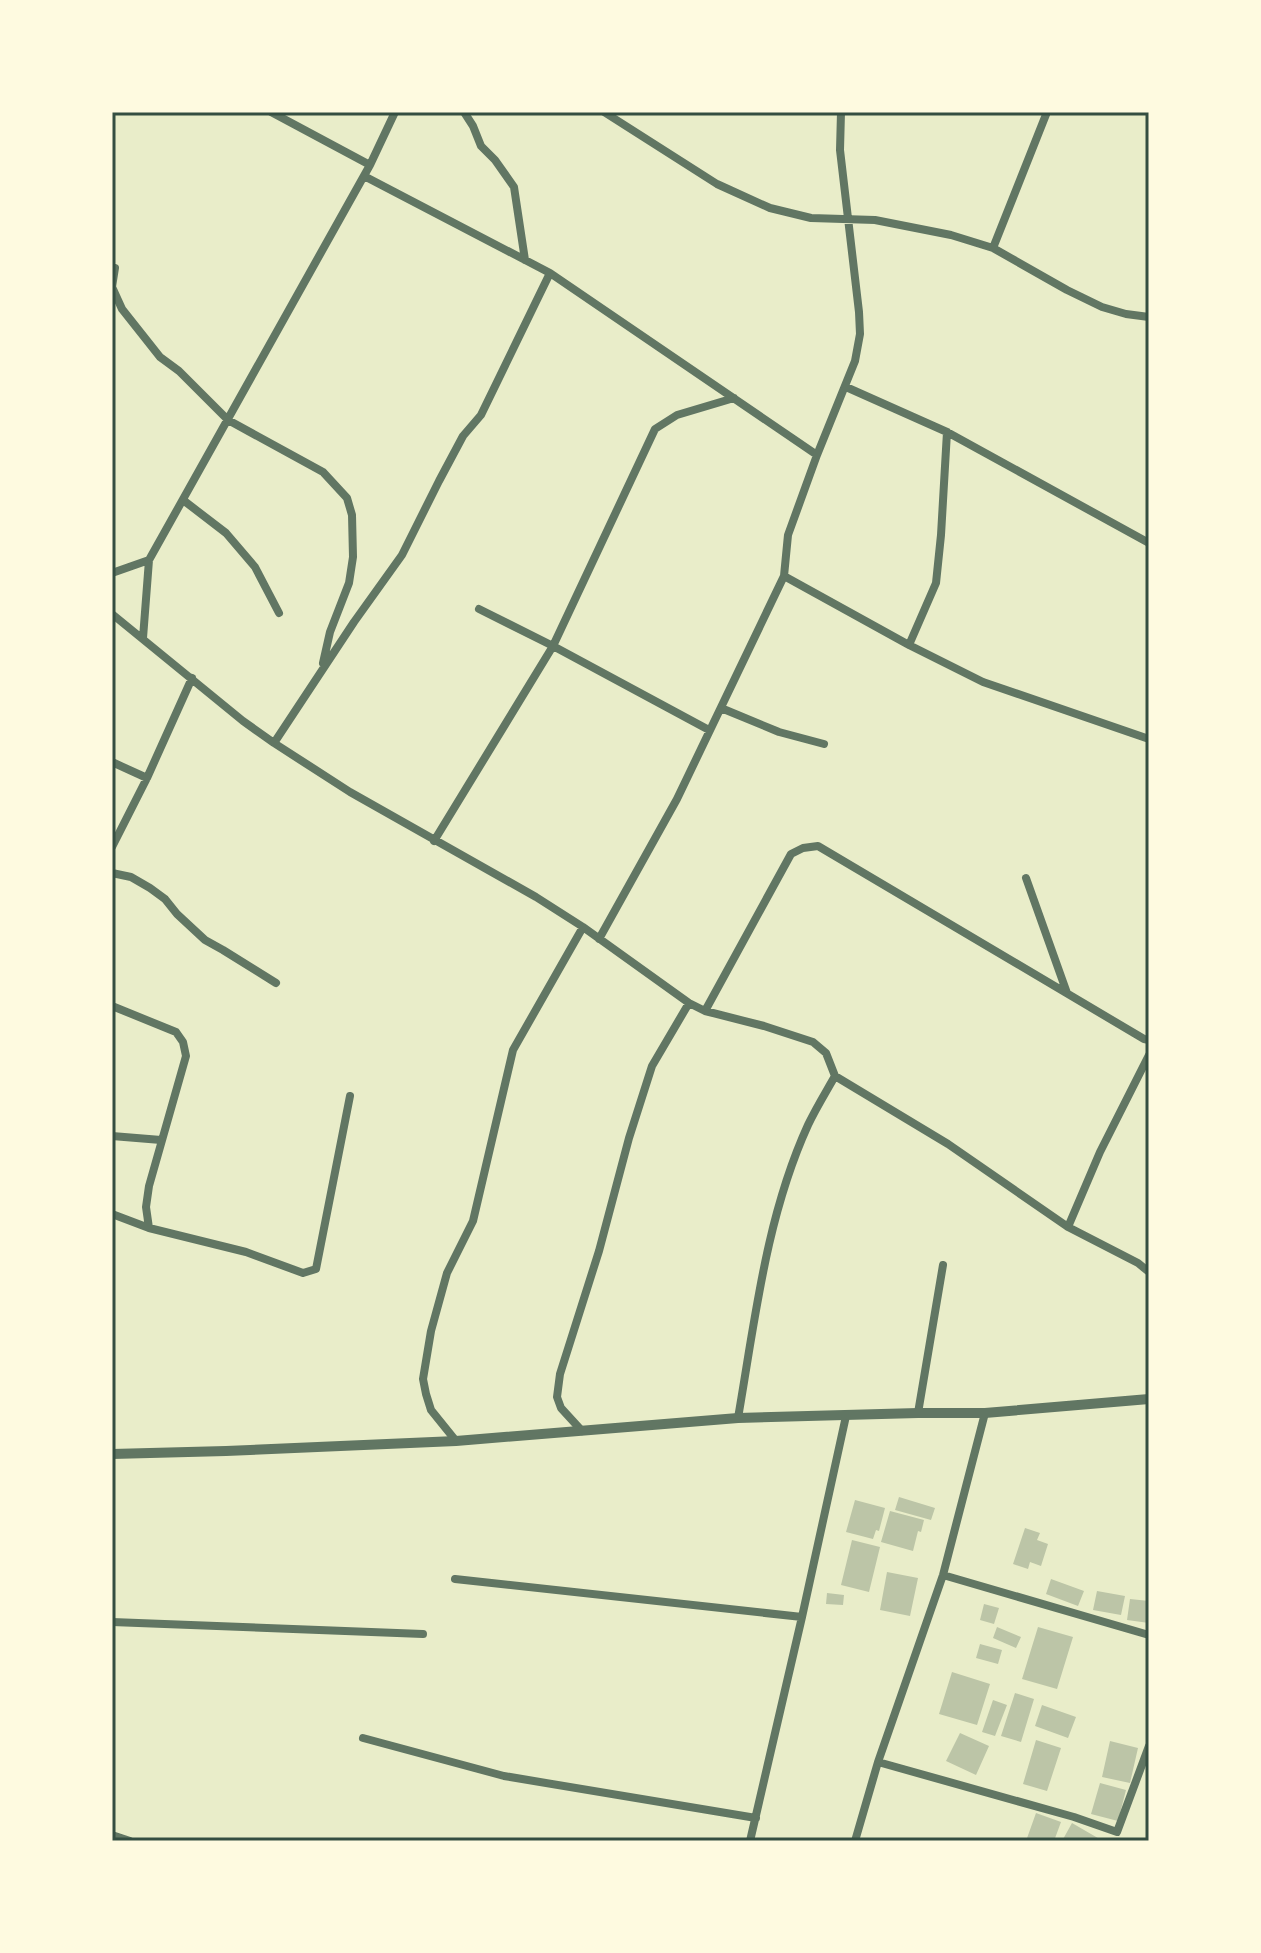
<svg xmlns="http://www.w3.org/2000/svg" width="1261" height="1953" font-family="'Roboto Condensed',sans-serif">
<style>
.building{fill:#bcc5a7}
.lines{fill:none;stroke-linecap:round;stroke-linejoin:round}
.minor{stroke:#617663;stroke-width:8}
.tertiary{stroke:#617663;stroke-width:10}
.neatline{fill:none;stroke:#344e41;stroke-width:3}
</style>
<rect width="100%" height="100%" fill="#e9edc9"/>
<path class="building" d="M 899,1497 L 935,1508 L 931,1520 L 895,1510 Z
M 855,1500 L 885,1508 L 879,1531 L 876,1530 L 873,1539 L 846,1532 Z
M 890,1511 L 924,1520 L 921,1532 L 918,1531 L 913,1551 L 881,1542 Z
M 1025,1528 L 1040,1533 L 1037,1540 L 1048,1544 L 1041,1566 L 1030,1562 L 1028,1569 L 1013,1564 Z
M 852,1540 L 880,1547 L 869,1592 L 841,1585 Z
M 887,1572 L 918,1578 L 910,1616 L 880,1610 Z
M 1051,1579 L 1084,1591 L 1078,1606 L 1046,1594 Z
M 1097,1591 L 1125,1596 L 1121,1615 L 1093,1610 Z
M 827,1593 L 844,1595 L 843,1605 L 826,1604 Z
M 1130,1599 L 1149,1601 L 1149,1623 L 1127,1620 Z
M 984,1604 L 999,1608 L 994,1624 L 980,1620 Z
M 997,1627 L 1021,1637 L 1016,1648 L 993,1638 Z
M 1038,1627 L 1073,1637 L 1057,1689 L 1022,1679 Z
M 980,1644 L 1002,1650 L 998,1664 L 976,1658 Z
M 952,1672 L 990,1684 L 977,1725 L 939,1714 Z
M 1015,1693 L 1034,1699 L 1021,1742 L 1001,1736 Z
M 993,1700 L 1007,1705 L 995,1736 L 982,1732 Z
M 1042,1705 L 1076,1717 L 1068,1738 L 1035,1726 Z
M 960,1733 L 989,1746 L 976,1775 L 946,1761 Z
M 1036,1740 L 1061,1748 L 1047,1791 L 1023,1784 Z
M 1110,1741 L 1138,1748 L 1130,1783 L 1102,1777 Z
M 1100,1783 L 1126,1790 L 1118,1821 L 1091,1814 Z
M 1036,1813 L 1061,1822 L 1054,1841 L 1026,1841 Z
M 1072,1823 L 1103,1841 L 1062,1841 Z"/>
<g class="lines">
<path class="minor" d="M 271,112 L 370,165
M 464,112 L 473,126 L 481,146 L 495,160 L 514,187 L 525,260
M 604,112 L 717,184 L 770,208 L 811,218 L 875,220 L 951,235 L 993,248 L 1067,290 L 1102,307 L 1126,314 L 1149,317
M 364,176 L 550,273 L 817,455
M 993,248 L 1047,112
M 115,268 L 112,287 L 122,309 L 160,357 L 179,371 L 228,420 L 323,472 L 347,498 L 352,515 L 353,557 L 349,583 L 330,632 L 323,663
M 846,387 L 947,432 L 1149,543
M 183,500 L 226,533 L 255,567 L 279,613
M 112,573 L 149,560
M 784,576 L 909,645 L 983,682 L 1149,739
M 479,609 L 553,646 L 709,730
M 112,614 L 243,721 L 274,743 L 350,792 L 536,897 L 583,927 L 689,1003 L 705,1011 L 764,1026 L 813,1042 L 826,1053 L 835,1076 L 948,1144 L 1068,1227 L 1138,1263 L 1149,1272
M 143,638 L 149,560 L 370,165 L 395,112
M 909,645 L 936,583 L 941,535 L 947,432
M 721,708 L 779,732 L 824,744
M 274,743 L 354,622 L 402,555 L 439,481 L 463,436 L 481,415 L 550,273
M 112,762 L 147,778
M 434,841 L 553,646 L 655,429 L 677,415 L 734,398
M 112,847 L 147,778 L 192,678
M 112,873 L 131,877 L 150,888 L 165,899 L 177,914 L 205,940 L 223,950 L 276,983
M 1026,878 L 1067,993
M 599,939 L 677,799 L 784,576 L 788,535 L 817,455 L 855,361 L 860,334 L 859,312 L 840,150 L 841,112
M 112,1006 L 176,1032 L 183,1042 L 186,1056 L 149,1186 L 146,1207 L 149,1228
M 705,1011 L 791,854 L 803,848 L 818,846 L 1144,1039 L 1149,1040
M 112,1136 L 161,1140
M 112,1214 L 149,1228 L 246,1252 L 303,1273 L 316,1269 L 350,1096
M 1068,1227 L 1100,1152 L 1149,1055
M 918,1413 L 943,1265
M 738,1418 C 755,1320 766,1217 808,1125 C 816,1108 826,1092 835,1076
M 582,1431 L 561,1408 L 557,1397 L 560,1374 L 599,1251 L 629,1138 L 652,1066 L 689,1003
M 456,1441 L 431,1410 L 426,1394 L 423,1379 L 431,1331 L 447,1273 L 473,1221 L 513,1050 L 583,927
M 943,1575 L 1149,1635
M 455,1579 L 802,1617
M 112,1622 L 423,1634
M 363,1738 L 504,1776 L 756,1818
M 878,1762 L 1074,1817 L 1117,1832 L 1149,1746
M 112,1835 L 130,1841
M 750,1841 L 802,1617 L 846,1416
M 855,1841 L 878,1762 L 943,1575 L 985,1413"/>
<path class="tertiary" d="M 112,1454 L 226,1451 L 456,1441 L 738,1418 L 918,1413 L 985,1413 L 1149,1399"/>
</g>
<rect width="1261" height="1953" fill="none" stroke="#fefae0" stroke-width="228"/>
<rect x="114" y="114" width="1033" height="1725" class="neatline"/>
</svg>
